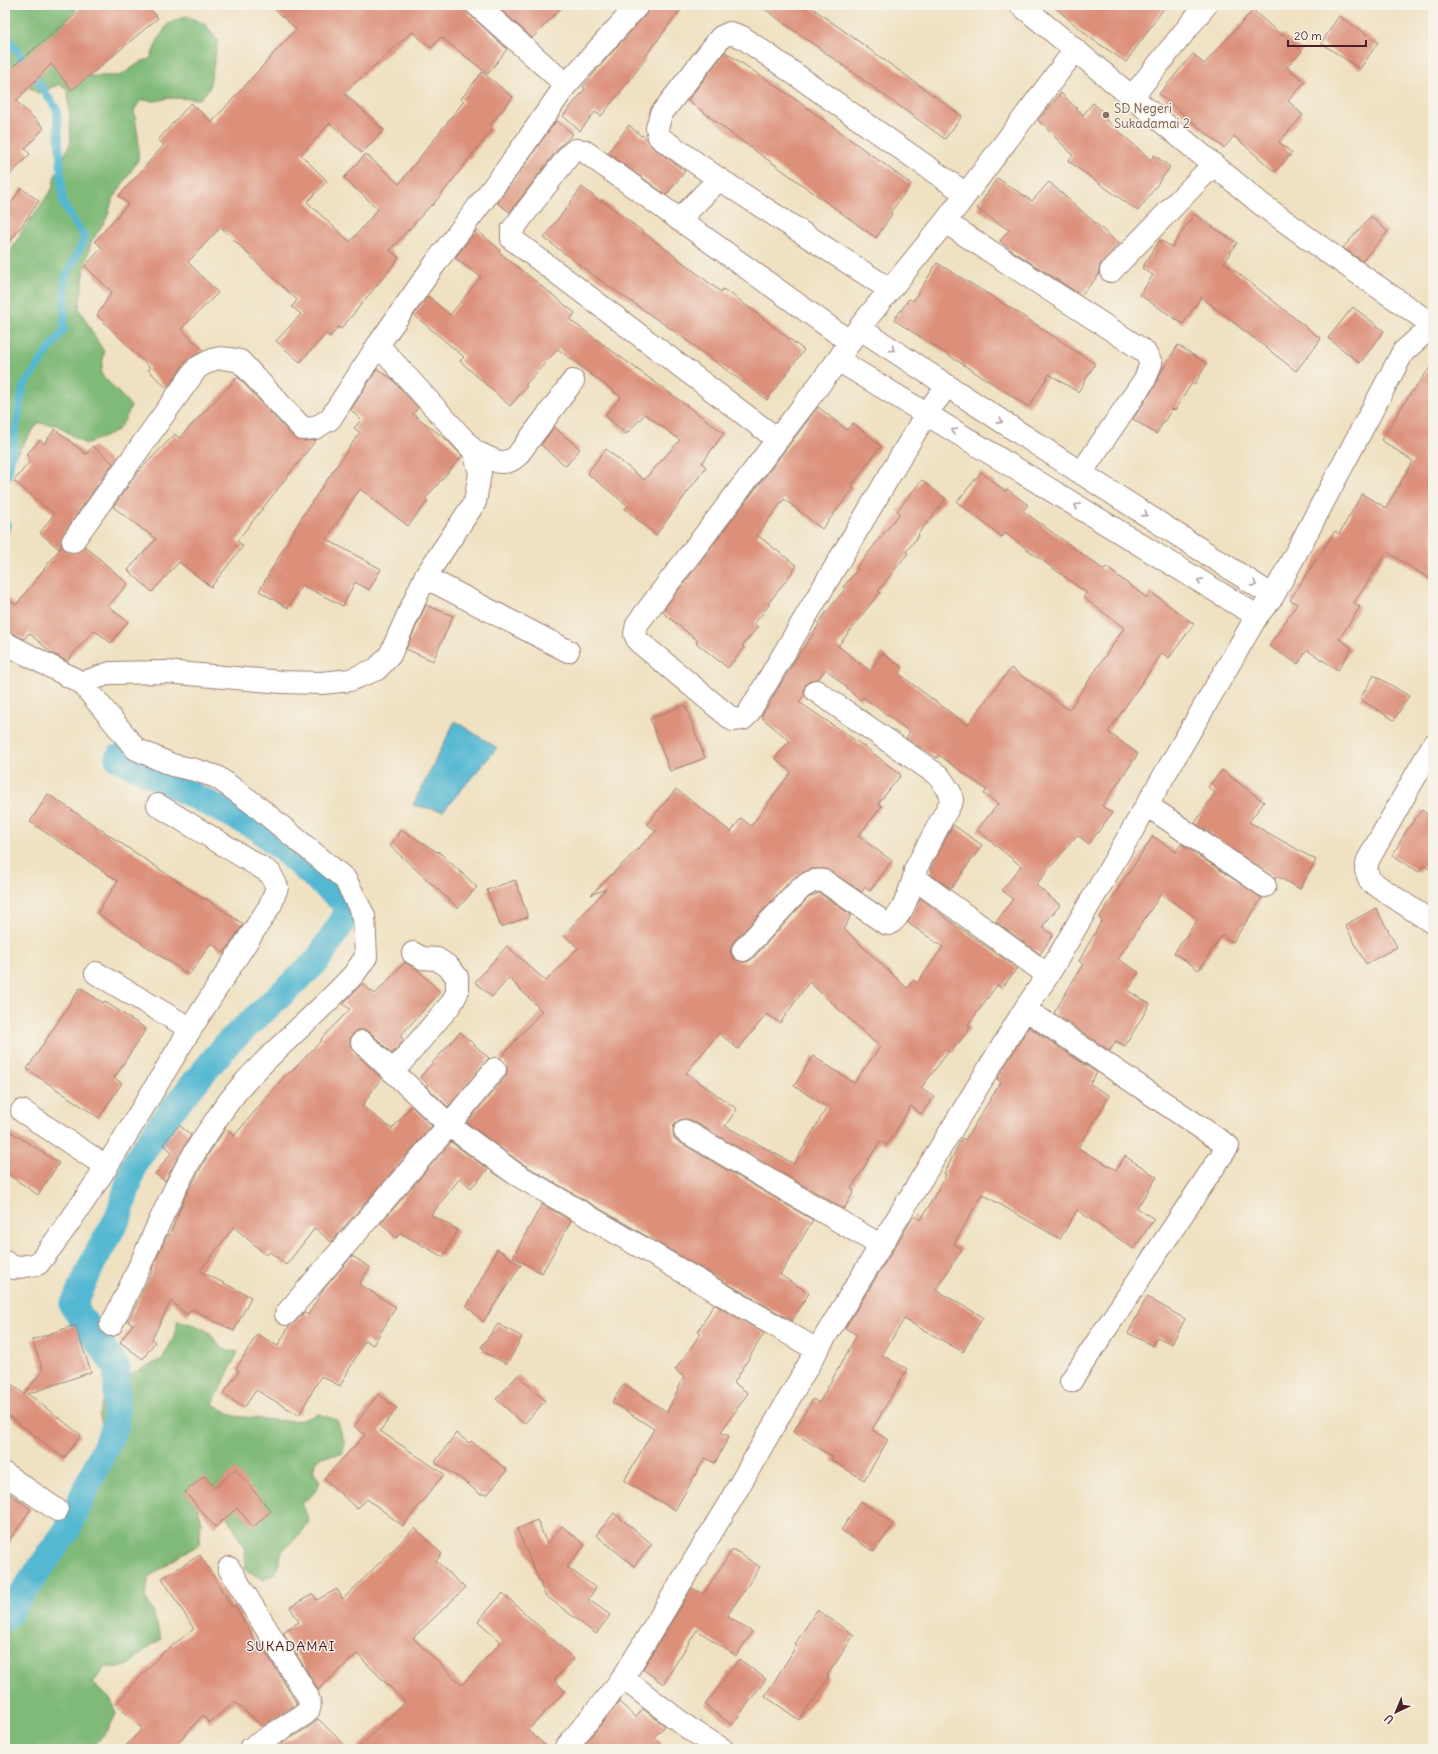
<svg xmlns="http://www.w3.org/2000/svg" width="1438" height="1754" font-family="Delius,sans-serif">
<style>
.forest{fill:#80ba78;stroke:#656c52}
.water{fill:#54b8d2;stroke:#4f6c7e}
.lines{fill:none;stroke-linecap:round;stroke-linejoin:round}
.stream{stroke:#54b8d2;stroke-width:8}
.canal{stroke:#54b8d2;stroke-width:27}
.building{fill:#dc8f79;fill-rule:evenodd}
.minor-casing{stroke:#9c8076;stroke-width:24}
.minor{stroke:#fff;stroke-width:22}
.oneway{stroke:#ae9aa0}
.education-dot{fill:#8d6e63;stroke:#f7f3e8;stroke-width:1.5}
.labels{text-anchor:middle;stroke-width:3;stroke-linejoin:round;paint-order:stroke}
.education-label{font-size:13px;fill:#785e54;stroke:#f7f3e8;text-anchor:start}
.neighbourhood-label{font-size:14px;letter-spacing:1px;fill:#4a1f2b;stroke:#f7f3e8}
</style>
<rect width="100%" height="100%" fill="#f7f3e8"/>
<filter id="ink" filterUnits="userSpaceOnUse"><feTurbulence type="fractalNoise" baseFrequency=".025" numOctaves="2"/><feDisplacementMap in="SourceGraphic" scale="8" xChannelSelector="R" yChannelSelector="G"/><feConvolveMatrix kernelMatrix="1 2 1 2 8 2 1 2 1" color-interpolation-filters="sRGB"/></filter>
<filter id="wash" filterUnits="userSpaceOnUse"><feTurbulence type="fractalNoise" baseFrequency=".012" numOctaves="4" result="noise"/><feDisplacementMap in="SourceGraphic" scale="16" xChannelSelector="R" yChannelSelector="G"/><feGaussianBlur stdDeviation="0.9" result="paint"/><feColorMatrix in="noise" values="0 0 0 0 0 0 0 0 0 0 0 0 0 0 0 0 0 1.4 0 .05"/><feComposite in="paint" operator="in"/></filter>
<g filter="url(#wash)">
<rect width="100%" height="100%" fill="#efe1c1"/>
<path class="forest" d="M 5,5 L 80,5 L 66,21 L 65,33 L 71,65 L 89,76 L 119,76 L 126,72 L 142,61 L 150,59 L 158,40 L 168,24 L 186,16 L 205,24 L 218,41 L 209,89 L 200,99 L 169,98 L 155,101 L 141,100 L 134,110 L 139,144 L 138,160 L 112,201 L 107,218 L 91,242 L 85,267 L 79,309 L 104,352 L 101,374 L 131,406 C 119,436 114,433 85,444 L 57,425 L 38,423 L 15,456 L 5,455 L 5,262 L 23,229 L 53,188 L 55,176 L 71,141 L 68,91 L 60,84 L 38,93 L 30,88 L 5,56 Z
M 178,1320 L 195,1325 L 209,1332 L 221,1348 L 238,1352 L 213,1404 L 234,1416 L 285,1421 L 302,1420 L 319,1414 L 337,1420 L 345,1443 L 342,1454 L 320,1457 C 311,1467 312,1471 320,1481 L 316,1492 L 302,1503 L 309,1521 L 302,1532 L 282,1551 L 276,1573 L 264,1580 L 246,1570 L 245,1549 L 228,1518 L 226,1494 L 197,1503 L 201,1523 L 199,1545 L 182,1554 L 149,1577 L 145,1597 L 154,1614 L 161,1639 L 146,1649 L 132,1663 L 119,1667 L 105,1667 L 93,1683 L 111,1700 L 116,1714 L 108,1730 L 96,1743 L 96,1749 L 5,1749 L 5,1601 C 22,1587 57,1552 66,1532 C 70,1523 62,1510 67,1502 C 79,1483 98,1472 114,1457 L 99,1415 L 105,1394 L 122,1379 L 162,1359 L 173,1339 Z"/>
<path class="water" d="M 455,721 L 497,748 L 443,811 L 413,805 Z"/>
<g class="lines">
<path class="stream" d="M 5,33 L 57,110 L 63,204 L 85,238 L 65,278 L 64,329 L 23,387 L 8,476
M 5,530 L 7,525"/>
<path class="canal" d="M 5,1618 L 67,1530 L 116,1424 L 117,1368 L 73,1306 L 94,1260 L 119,1216 L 134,1164 L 165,1118 L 227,1044 L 317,961 L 351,908 L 258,828 L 118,758"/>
</g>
<g id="blocks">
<path class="building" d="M 87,5 L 147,5 L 158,18 L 72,90 L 51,64 L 16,101 L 44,128 L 25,149 L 30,154 L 5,180 L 5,73 Z
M 270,5 L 465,5 L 469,14 L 507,49 L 488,74 L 441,37 L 431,48 L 412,32 L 344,93 L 384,130 L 362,153 L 330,123 L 301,155 L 327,181 L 307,202 L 350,242 L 378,209 L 344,178 L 366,154 L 399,184 L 464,101 L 461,99 L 482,72 L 513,97 L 489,127 L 492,130 L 432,206 L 431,205 L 390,250 L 399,258 L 341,329 L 338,327 L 330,337 L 326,334 L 300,362 L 276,341 L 301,314 L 292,307 L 297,300 L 246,252 L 221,227 L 188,262 L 218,293 L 181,329 L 203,350 L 187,360 L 167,388 L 148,370 L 150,368 L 97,315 L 112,292 L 85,266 L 102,248 L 95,241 L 128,204 L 119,196 L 164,145 L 158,140 L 191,103 L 212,122 L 296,29 Z
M 496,5 L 564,5 L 532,38 Z
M 650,5 L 684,5 L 645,57 L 646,58 L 633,76 L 601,116 L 595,112 L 580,131 L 563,116 L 585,89 L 583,87 L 600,66 L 647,13 Z
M 759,5 L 808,5 L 962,116 L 945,139 Z
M 1052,5 L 1166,5 L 1126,62 L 1092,39 Z
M 1253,10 L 1281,35 L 1283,34 L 1302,51 L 1287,67 L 1305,82 L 1288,101 L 1303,115 L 1279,142 L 1292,153 L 1275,172 L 1234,136 L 1224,148 L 1159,94 L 1193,54 L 1204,64 Z
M 1339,16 L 1378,42 L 1360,69 L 1321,43 Z
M 725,52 L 791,96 L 911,184 L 890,213 L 892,214 L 876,238 L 728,131 L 688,100 Z
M 1061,93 L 1083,115 L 1093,103 L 1108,116 L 1105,119 L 1151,160 L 1154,155 L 1170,167 L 1138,211 L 1068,161 L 1073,155 L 1038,120 Z
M 556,121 L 573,134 L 560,146 L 510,212 L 497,203 Z
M 629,125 L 641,136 L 642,135 L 647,139 L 652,147 L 685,171 L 666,195 L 608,153 Z
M 997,178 L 1032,201 L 1049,182 L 1119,244 L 1102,262 L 1099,268 L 1099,275 L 1081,295 L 1014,252 L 1000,241 L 1009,230 L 977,209 Z
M 582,187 L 601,202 L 602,200 L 721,292 L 723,289 L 734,296 L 804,350 L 767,400 L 674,331 L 597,278 L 544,238 Z
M 21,188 L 39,201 L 5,249 L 5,212 Z
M 1194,214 L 1237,243 L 1224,262 L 1321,339 L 1296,371 L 1201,297 L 1183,324 L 1140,295 L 1153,275 L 1142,268 L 1160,240 L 1172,247 Z
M 1371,216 L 1388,232 L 1362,261 L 1343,248 Z
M 477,230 L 500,250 L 499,252 L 575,313 L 570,320 L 724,433 L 702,463 L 706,467 L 656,535 L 625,509 L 628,506 L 587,473 L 606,449 L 644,480 L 680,440 L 645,414 L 626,434 L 605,415 L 621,397 L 558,349 L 525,385 L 527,386 L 510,406 L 460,361 L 464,357 L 414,315 L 428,296 L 450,315 L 481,277 L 455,258 Z
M 937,263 L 1014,310 L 1095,364 L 1078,392 L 1049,374 L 1029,407 L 894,320 L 909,299 L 913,301 Z
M 1353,307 L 1384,331 L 1360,363 L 1328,338 Z
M 1178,345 L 1207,364 L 1194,385 L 1192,383 L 1175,410 L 1172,409 L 1156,434 L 1133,419 L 1155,386 L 1161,372 Z
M 1433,364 L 1433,581 L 1387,552 L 1354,603 L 1360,607 L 1339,639 L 1352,648 L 1338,670 L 1307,650 L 1298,664 L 1269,646 L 1297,604 L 1290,600 L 1335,531 L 1339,534 L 1362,494 L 1386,508 L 1413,461 L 1381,440 L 1410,394 Z
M 377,369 L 392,379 L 418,408 L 413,414 L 447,440 L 462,456 L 425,499 L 428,501 L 408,526 L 360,489 L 326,539 L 381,569 L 369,590 L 355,582 L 343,606 L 302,585 L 288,608 L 259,591 L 303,515 L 360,432 L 354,428 L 361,420 L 351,410 Z
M 238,377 L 294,438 L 304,441 L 316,440 L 237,541 L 243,546 L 211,587 L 179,562 L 152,592 L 128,570 L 156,539 L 113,507 L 138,472 L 175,434 L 179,438 Z
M 818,407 L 847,430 L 853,423 L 881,446 L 851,486 L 854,488 L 822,529 L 784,499 L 757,535 L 797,566 L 768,604 L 769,605 L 754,624 L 758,627 L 742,646 L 744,648 L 728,668 L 696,643 L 698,641 L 662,612 Z
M 554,427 L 580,449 L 566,466 L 541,445 Z
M 55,429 L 86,454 L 93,446 L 113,463 L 63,534 L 61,539 L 61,546 L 59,549 L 40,533 L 54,514 L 14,481 L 31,460 L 26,455 L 40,440 L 44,444 Z
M 981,472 L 1005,491 L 1007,489 L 1028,505 L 1023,511 L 1104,570 L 1106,567 L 1147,598 L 1151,592 L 1194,624 L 1169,658 L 1162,653 L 1108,732 L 1138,754 L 1102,806 L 1112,813 L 1089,844 L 1077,835 L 1036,885 L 1060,905 L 1042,927 L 1053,935 L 1040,954 L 996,922 L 1013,899 L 1002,890 L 1021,866 L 977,830 L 998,804 L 984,794 L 987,790 L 939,755 L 937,758 L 906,738 L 910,732 L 863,697 L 860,700 L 826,669 L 818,679 L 811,680 L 806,684 L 804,690 L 804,695 L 799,702 L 865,747 L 901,775 L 878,804 L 882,806 L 858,836 L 892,861 L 870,891 L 865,887 L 862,892 L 826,869 L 812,869 L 799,874 L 791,880 L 734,941 L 731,948 L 731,954 L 734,959 L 741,962 L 747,962 L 752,959 L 808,898 L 819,893 L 851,915 L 844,929 L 907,988 L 913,980 L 917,983 L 943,947 L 908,923 L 920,898 L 954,924 L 1017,968 L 1002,988 L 997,985 L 968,1025 L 971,1027 L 951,1052 L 949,1051 L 921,1088 L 934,1097 L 921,1114 L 911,1106 L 887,1145 L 880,1141 L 851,1189 L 854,1191 L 844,1209 L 691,1120 L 685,1119 L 679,1120 L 674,1124 L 673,1131 L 674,1138 L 679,1142 L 813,1220 L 780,1275 L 809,1293 L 792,1321 L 521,1163 L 467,1123 L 505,1077 L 507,1071 L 507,1065 L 500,1058 L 542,1011 L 509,978 L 492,997 L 475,982 L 507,946 L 546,981 L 578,948 L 564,935 L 606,889 L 591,895 L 656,831 L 647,824 L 676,789 L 731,832 L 741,818 L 751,826 L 791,772 L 775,758 L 790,741 L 761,717 L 797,657 L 819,625 L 818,623 L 845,589 L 843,587 L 858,569 L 856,568 L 900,513 L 897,511 L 922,480 L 946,499 L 918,534 L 919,535 L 906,552 L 908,553 L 878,591 L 880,592 L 838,646 L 870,671 L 882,653 L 903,668 L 899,674 L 967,725 L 1011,668 L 1069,710 L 1124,628 L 1083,597 L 1087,593 L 1005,533 L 1002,537 L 957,502 ZM 809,982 L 880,1047 L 854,1083 L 813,1056 L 794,1086 L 827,1107 L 794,1164 L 725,1126 L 737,1109 L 686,1073 L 719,1033 L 738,1049 L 767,1014 L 780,1023 Z
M 62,546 L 66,551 L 72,553 L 78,552 L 85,546 L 128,584 L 108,606 L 128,622 L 111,643 L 94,630 L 67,661 L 52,653 L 29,633 L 24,639 L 5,630 L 5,596 L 16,605 Z
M 426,605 L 453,616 L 433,661 L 406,649 Z
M 1374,675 L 1409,696 L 1394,720 L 1360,699 Z
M 685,705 L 705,758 L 670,771 L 650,719 Z
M 1222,770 L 1264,802 L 1249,822 L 1316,860 L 1300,889 L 1277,876 L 1275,879 L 1195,823 L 1215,793 L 1208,787 Z
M 48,794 L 204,899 L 205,898 L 243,924 L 224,953 L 211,943 L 189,975 L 97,913 L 118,881 L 30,822 Z
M 1422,810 L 1433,819 L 1433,871 L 1423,865 L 1419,872 L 1392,856 L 1408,828 Z
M 953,825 L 982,845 L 951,889 L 930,874 L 933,871 L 930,869 Z
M 401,829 L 437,852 L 438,851 L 477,887 L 458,908 L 390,846 Z
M 1153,836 L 1176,852 L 1181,844 L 1262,898 L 1233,942 L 1222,935 L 1199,970 L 1174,953 L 1198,919 L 1161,894 L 1118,959 L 1139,972 L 1128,991 L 1150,1004 L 1125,1046 L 1116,1041 L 1110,1051 L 1054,1013 L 1083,964 L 1079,961 L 1102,920 L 1099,918 Z
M 515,880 L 528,917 L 501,927 L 487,890 Z
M 1376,908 L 1397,947 L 1366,964 L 1345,925 Z
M 405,962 L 417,969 L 440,992 L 400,1036 L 404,1040 L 392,1054 L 371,1033 L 365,1030 L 358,1030 L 353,1034 L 350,1039 L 350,1045 L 353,1051 L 381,1078 L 362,1106 L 392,1129 L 411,1106 L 432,1126 L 331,1242 L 315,1228 L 286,1265 L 270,1252 L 266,1255 L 234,1227 L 200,1271 L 251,1297 L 234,1331 L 192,1309 L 187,1315 L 171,1301 L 152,1339 L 155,1342 L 143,1359 L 120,1342 L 133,1324 L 128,1322 L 153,1270 L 152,1269 L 167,1235 L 169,1236 L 185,1197 L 209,1153 L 226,1128 L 234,1136 L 288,1072 L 290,1073 L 322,1040 L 321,1039 L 350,1009 L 343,1004 L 362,984 L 375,994 Z
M 80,988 L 103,1003 L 104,1001 L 146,1029 L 114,1078 L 122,1083 L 99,1118 L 27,1069 Z
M 1029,1027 L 1097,1073 L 1090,1084 L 1110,1096 L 1078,1148 L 1116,1170 L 1125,1156 L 1157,1177 L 1137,1208 L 1154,1219 L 1134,1249 L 1077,1210 L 1060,1239 L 982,1194 L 954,1244 L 962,1249 L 936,1290 L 983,1317 L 963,1352 L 904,1319 L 882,1355 L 907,1369 L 872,1430 L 888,1440 L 864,1480 L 831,1460 L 833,1457 L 793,1432 L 813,1399 L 819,1403 L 857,1335 L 845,1328 L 914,1216 L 921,1220 L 946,1175 L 944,1174 L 962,1138 L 965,1140 L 1001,1082 L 997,1079 Z
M 460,1032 L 489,1058 L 448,1107 L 426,1086 L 428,1084 L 420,1077 Z
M 179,1125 L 191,1135 L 165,1181 L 155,1174 L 172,1152 L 163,1144 Z
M 5,1128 L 59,1163 L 38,1195 L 5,1172 Z
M 451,1142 L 488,1169 L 471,1188 L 460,1178 L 431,1215 L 458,1230 L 443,1257 L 401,1233 L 396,1238 L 381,1223 Z
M 542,1204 L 571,1221 L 542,1273 L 513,1257 Z
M 497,1249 L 521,1265 L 483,1322 L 467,1306 Z
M 352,1256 L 370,1267 L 359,1284 L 396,1307 L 373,1345 L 365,1340 L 340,1386 L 321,1376 L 299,1415 L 256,1390 L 244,1408 L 223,1394 L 239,1371 L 236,1369 L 257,1334 L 278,1346 L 289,1326 L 295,1322 L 304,1312 L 308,1315 L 323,1290 Z
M 1147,1297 L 1185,1319 L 1172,1344 L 1157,1337 L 1153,1346 L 1128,1333 Z
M 714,1304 L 764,1333 L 734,1383 L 748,1393 L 721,1432 L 729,1436 L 715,1463 L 705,1458 L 675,1510 L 624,1481 L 654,1429 L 612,1402 L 624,1384 L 667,1412 L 684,1377 L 675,1370 L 701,1333 L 698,1331 Z
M 498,1324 L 522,1337 L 507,1364 L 483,1352 L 484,1348 L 481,1347 Z
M 75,1325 L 91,1372 L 28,1394 L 81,1435 L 64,1458 L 5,1413 L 5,1379 L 24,1394 L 43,1370 L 32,1340 Z
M 518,1375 L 545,1401 L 524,1424 L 496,1399 Z
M 378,1394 L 397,1408 L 380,1431 L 444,1474 L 403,1526 L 367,1499 L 357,1509 L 324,1478 L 365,1435 L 354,1426 Z
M 456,1433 L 469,1443 L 471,1441 L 507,1470 L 488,1494 L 480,1494 L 457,1476 L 457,1477 L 435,1462 Z
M 235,1469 L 271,1511 L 253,1527 L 237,1508 L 215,1527 L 185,1492 L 204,1476 L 215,1488 Z
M 5,1490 L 31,1509 L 5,1547 Z
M 861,1501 L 894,1524 L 874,1552 L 841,1530 Z
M 614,1513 L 652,1544 L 634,1566 L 596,1535 Z
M 537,1520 L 547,1544 L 562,1526 L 585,1545 L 567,1567 L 596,1588 L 588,1599 L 610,1615 L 596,1634 L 545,1595 L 517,1529 Z
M 415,1528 L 442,1554 L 436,1561 L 465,1588 L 413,1638 L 462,1685 L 501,1642 L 478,1621 L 503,1593 L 574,1659 L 554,1680 L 565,1691 L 528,1730 L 549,1749 L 357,1749 L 405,1702 L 357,1654 L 318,1690 L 283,1632 L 299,1622 L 290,1607 L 313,1594 L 317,1600 L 337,1589 L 343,1599 Z
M 733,1549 L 760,1567 L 727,1616 L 752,1632 L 736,1656 L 697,1630 L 663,1684 L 643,1669 L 692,1588 L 703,1594 Z
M 200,1555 L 232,1607 L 235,1605 L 257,1644 L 260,1643 L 297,1704 L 262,1726 L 235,1702 L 209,1723 L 203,1715 L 172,1749 L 123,1749 L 142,1729 L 116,1704 L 161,1654 L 194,1629 L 162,1578 Z
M 817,1610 L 854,1635 L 827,1676 L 829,1677 L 813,1702 L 812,1701 L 799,1720 L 765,1696 L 797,1645 L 795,1644 Z
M 739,1659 L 766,1679 L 732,1725 L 705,1705 Z
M 619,1702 L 636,1717 L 643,1709 L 665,1726 L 654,1737 L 667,1749 L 586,1749 L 583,1746 Z
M 318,1719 L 349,1749 L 287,1749 L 281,1744 L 312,1725 Z"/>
</g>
</g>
<g filter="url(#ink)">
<use href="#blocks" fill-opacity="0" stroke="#9c8076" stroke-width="1"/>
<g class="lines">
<g class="minor-casing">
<path id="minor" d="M 477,5 L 566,85
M 1021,5 L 1261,204 L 1326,251 L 1433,325
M 1132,97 L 1206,5
M 679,220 L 719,179
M 945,222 L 1144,351 L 1151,363 L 1145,379 L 1081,473
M 1111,271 L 1213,165
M 889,289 L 719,179 L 659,137 L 657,128 L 661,114 L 721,37 L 730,33 L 742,37 L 966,194
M 859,328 L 1081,473 L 1273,596
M 838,360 L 1257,616
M 947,386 L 926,414 L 748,714 L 743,719 L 733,720 L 638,641 L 635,634 L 637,624 L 838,360 L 859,328 L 945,222 L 1075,50
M 777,439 L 512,239 L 512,230 L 570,154 L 575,150 L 584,151 L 850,342
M 474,451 C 490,458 503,469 517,456 L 573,381
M 73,541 L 197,368 C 215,357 219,356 240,361 L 303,429 L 315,428 L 330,419 L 378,345 L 437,261 L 510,165 L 566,85 L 638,5
M 425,577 L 568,651
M 5,643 L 82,683 L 110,673 L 166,672 L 282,682 L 322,683 L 350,680 L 377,669 L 390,655 L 425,577 L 475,502 L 480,473 L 474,451 L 378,345
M 82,683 L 136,749 L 172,765 L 195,770 L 217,777 L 254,804 L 345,879 L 364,916 L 366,957 L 354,974 C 320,1012 279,1044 245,1082 C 233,1095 223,1109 214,1123 C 169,1185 147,1259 111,1325
M 816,691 L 939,776 L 950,792 L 952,800 L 915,870 L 914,878 L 1048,975
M 1433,745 L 1368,860 L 1366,870 L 1370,881 L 1433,923
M 1147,805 L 1265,886
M 743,950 L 800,889 C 808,883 814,879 824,881 L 885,923 L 889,924 C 904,914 908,894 914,878
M 96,973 L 191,1029
M 1025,1009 L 1228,1146 L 1071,1381
M 362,1042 L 449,1125 L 514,1173 L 817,1350
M 393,1072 L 451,1004 L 457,993 L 457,977 L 449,967 L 437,959 L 422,958 L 413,953
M 22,1111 L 107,1167
M 685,1131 L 880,1245
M 5,1262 L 14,1268 L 38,1264 C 96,1191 141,1109 190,1030 C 217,987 244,946 271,904 L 277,887 L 270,873 L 158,805
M 286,1314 L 449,1125 L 495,1069
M 5,1474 L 57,1510
M 229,1568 L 307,1695 C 310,1703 312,1708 305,1714 L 250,1749
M 623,1678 L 691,1730 L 722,1749
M 565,1749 L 623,1678 L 728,1505 L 817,1350 L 1025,1009 L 1048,975 L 1257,616 L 1273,596 L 1403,352 L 1433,325"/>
</g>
<use href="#minor" class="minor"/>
</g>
<defs><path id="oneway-chevron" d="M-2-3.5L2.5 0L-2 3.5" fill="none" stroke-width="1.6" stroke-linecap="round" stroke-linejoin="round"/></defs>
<g class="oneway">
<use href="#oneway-chevron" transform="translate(892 349) rotate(34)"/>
<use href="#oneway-chevron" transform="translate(1000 421) rotate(33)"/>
<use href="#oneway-chevron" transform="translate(954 431) rotate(-149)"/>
<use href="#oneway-chevron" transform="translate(1077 506) rotate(-149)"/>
<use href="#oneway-chevron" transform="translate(1145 514) rotate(33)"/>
<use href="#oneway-chevron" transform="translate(1200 581) rotate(-149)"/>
<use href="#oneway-chevron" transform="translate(1254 584) rotate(33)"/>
</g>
</g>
<circle class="education-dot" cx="1106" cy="115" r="4"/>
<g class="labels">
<g class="education-label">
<text x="1114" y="113">SD Negeri<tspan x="1114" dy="15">Sukadamai 2</tspan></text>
</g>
<g class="neighbourhood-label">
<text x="291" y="1651">SUKADAMAI</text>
</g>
</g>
<rect width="1438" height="1754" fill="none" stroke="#f7f3e8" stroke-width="20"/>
<g transform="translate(1396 1712) rotate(224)" stroke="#f7f3e8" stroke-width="3" paint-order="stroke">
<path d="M0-3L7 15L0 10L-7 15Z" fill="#4a1f2b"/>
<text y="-6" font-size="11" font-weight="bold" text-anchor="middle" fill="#4a1f2b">U</text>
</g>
<path d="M1288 40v6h78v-6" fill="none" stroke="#4a1f2b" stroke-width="2"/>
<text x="1294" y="40" font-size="12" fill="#4a1f2b" stroke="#f7f3e8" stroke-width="3" paint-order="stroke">20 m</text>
</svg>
